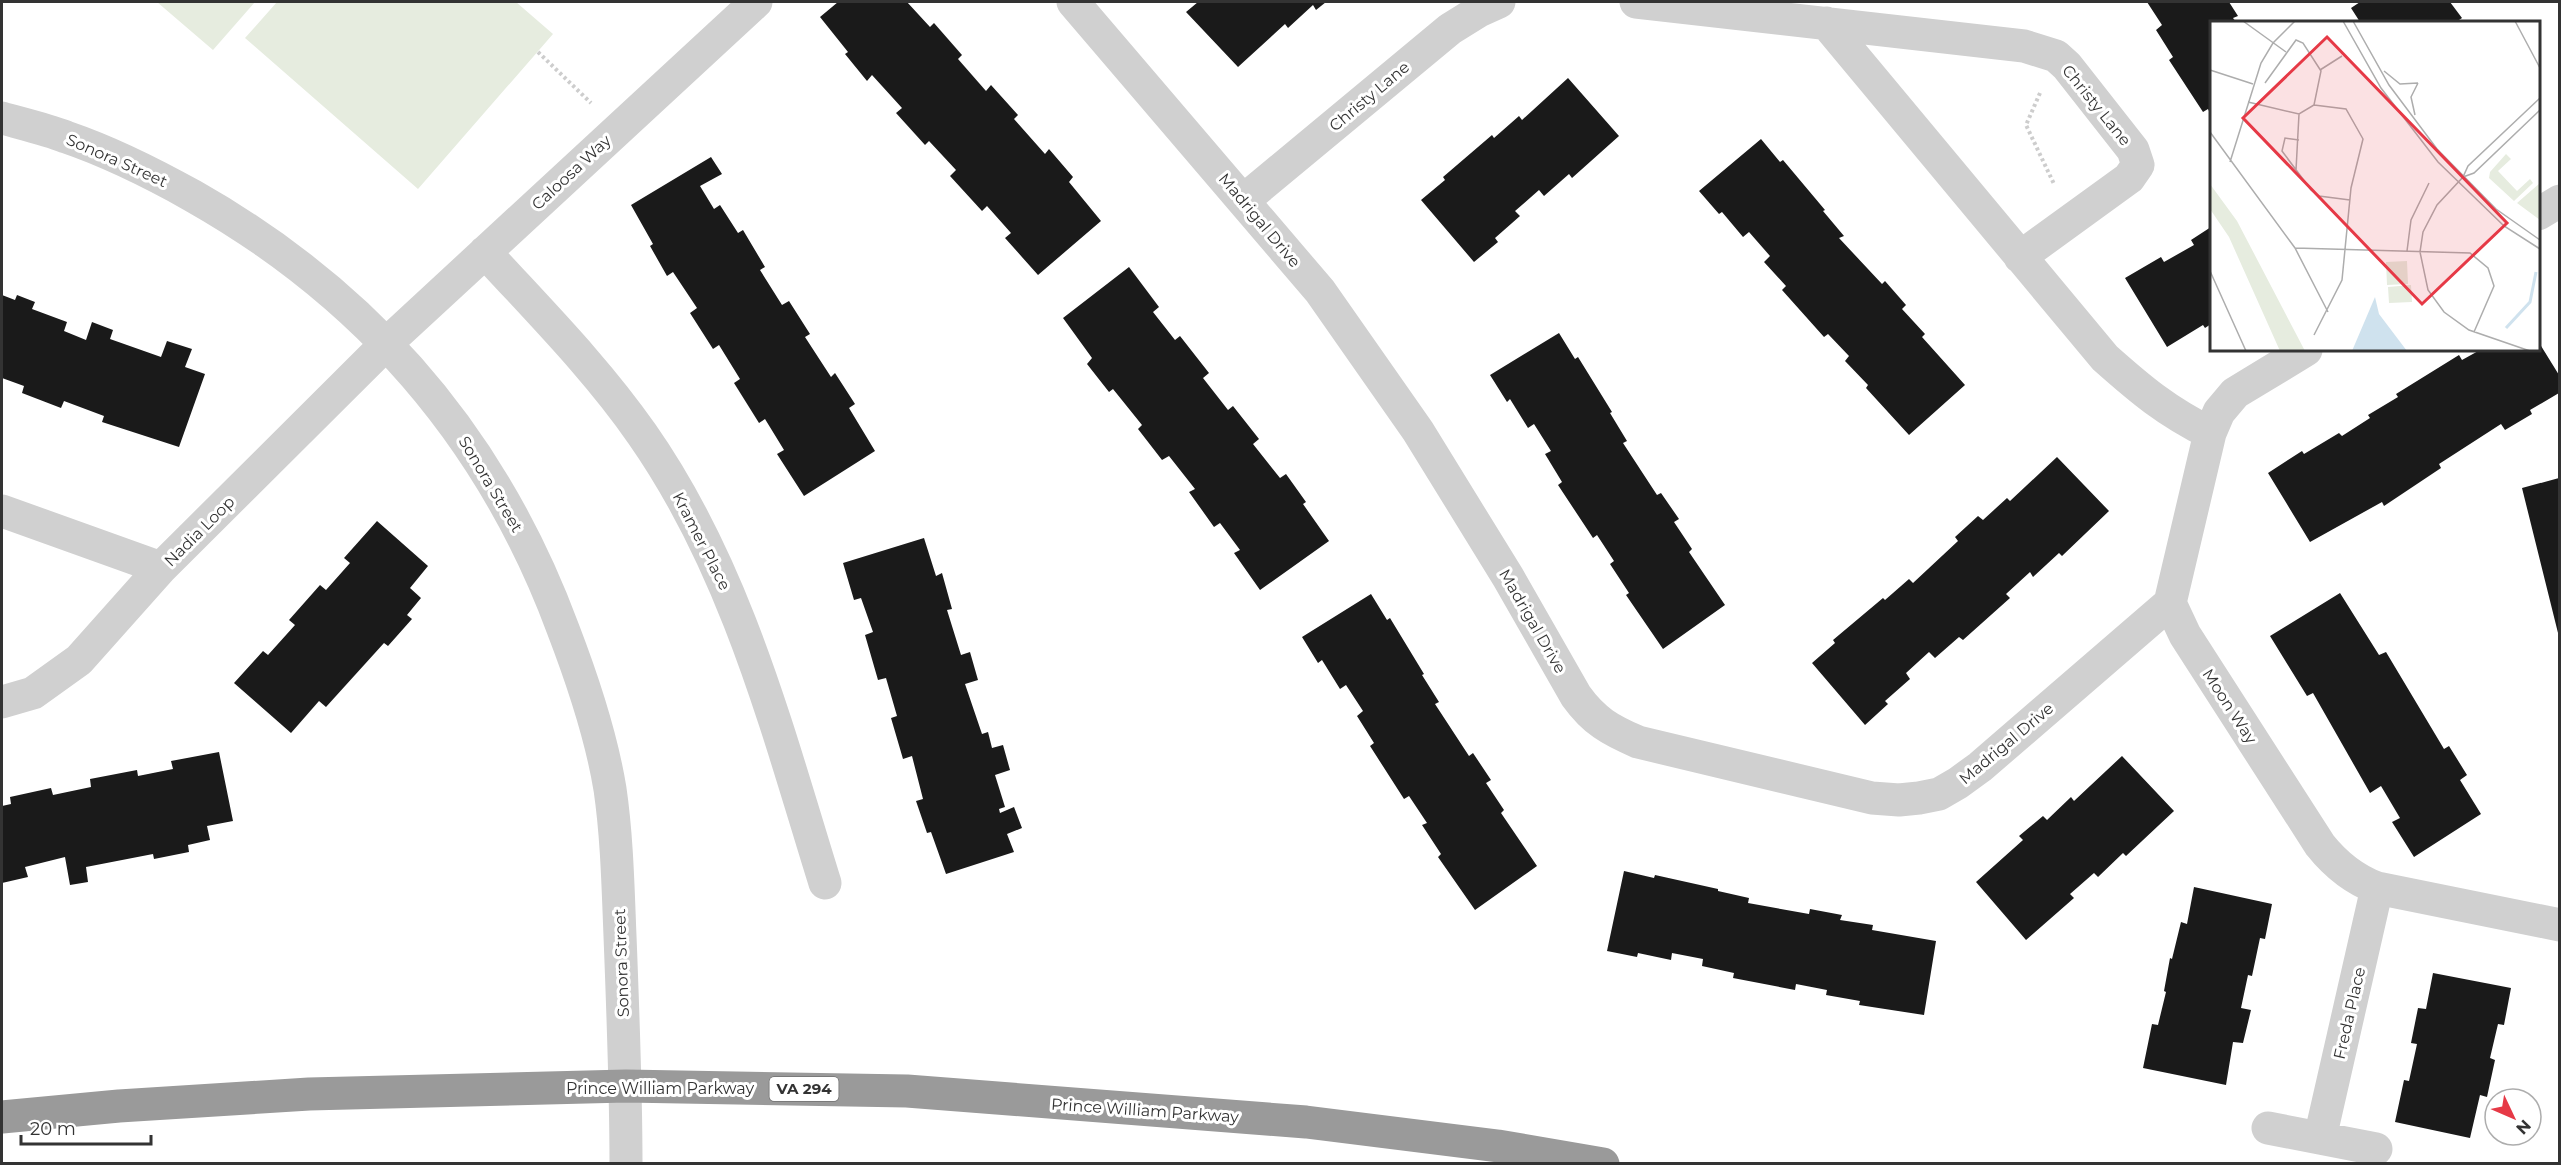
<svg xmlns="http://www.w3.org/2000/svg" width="2561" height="1165" font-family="Montserrat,sans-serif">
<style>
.green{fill:#e6ecdf}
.building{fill:#1a1a1a}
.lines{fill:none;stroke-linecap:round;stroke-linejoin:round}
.path{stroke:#cdcdcd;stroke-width:4;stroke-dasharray:3 3;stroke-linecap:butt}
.minor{stroke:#d0d0d0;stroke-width:33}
.highway{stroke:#9a9a9a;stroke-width:33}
.labels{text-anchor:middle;stroke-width:6;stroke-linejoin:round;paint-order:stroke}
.shield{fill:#fff;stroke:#707070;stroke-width:1.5}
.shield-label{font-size:15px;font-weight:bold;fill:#333}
.street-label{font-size:16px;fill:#333;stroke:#fff}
.inset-river{fill:none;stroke:#cfe2ee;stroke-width:3}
.inset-road{fill:none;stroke:#adadad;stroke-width:1.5}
.view{fill:#e63946;fill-opacity:0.15;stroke:#e63946;stroke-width:3}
.inset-edge{fill:none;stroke:#333;stroke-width:3}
</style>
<rect width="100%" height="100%" fill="#fff"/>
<path class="green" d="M 157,2 L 255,2 L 213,50 Z
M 277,2 L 516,2 L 553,34 L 418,189 L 245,38 Z"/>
<path class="building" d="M 838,2 L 907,2 L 930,27 L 934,23 L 962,55 L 958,59 L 986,91 L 991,85 L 1018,115 L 1014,119 L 1045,154 L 1049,149 L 1073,177 L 1069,182 L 1101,221 L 1038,275 L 1005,238 L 1011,233 L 987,206 L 982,211 L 950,176 L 956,170 L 929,141 L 925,145 L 896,113 L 902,108 L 872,75 L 867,81 L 845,54 L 848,52 L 820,17 Z
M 1198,2 L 1326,2 L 1316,10 L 1313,5 L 1288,28 L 1285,24 L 1238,67 L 1186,12 Z
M 2147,2 L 2229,2 L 2238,16 L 2233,18 L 2236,22 L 2211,22 L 2211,115 L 2208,109 L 2203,112 L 2169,60 L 2173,57 L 2156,30 L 2162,25 Z
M 2360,2 L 2450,2 L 2462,18 L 2456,22 L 2360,22 L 2351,8 Z
M 1568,78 L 1619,136 L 1572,178 L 1569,174 L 1544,196 L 1539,190 L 1515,211 L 1520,216 L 1495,238 L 1498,242 L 1474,262 L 1421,200 L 1445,180 L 1443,177 L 1492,135 L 1494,138 L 1519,116 L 1522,120 Z
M 1761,139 L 1780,162 L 1783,160 L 1825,210 L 1823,211 L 1844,236 L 1839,238 L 1882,284 L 1885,281 L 1906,305 L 1902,309 L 1925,334 L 1922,337 L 1965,385 L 1909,435 L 1866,388 L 1868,385 L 1845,361 L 1849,356 L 1828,334 L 1824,337 L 1782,290 L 1786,286 L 1764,262 L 1770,256 L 1749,232 L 1743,237 L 1722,212 L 1719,214 L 1699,191 Z
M 711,157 L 722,174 L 700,186 L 714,209 L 720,205 L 738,233 L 743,230 L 765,267 L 760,270 L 782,305 L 789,301 L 810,334 L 805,337 L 831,377 L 835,373 L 855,404 L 849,408 L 875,451 L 804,496 L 777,454 L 784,450 L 765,419 L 759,423 L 734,383 L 740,379 L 719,345 L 713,349 L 690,313 L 697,308 L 673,272 L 667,276 L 650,246 L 653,244 L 631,205 Z
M 2211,227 L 2211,324 L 2205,328 L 2203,325 L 2167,347 L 2125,278 L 2161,257 L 2164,262 L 2194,245 L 2191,240 Z
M 1129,267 L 1159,307 L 1153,312 L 1175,340 L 1180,336 L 1209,373 L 1203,378 L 1228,410 L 1233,406 L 1259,439 L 1253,444 L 1280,478 L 1286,474 L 1306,502 L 1303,504 L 1329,541 L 1260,590 L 1234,553 L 1240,550 L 1220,523 L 1214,527 L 1189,492 L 1195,489 L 1169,456 L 1162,460 L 1138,429 L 1142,425 L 1113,389 L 1109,392 L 1087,364 L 1092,358 L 1063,318 Z
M 2,295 L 15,300 L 17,295 L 35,302 L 32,309 L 67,322 L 64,331 L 86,340 L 92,322 L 113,330 L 110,339 L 161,357 L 167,341 L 192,349 L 185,367 L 205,374 L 179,447 L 102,422 L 104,416 L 64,401 L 61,408 L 22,393 L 24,386 L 2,378 Z
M 1559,333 L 1575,359 L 1578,357 L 1612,412 L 1610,413 L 1627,441 L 1623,443 L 1657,495 L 1661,493 L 1679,519 L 1674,522 L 1692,549 L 1689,552 L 1725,605 L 1663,649 L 1626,595 L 1629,593 L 1610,564 L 1614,561 L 1597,535 L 1593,538 L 1558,485 L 1562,482 L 1545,454 L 1551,451 L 1534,424 L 1528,428 L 1510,399 L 1507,402 L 1490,375 Z
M 2538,341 L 2559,375 L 2559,393 L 2530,410 L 2532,414 L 2505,430 L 2501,424 L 2439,464 L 2441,468 L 2384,506 L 2382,502 L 2310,542 L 2268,473 L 2302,451 L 2304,454 L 2339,433 L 2342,436 L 2370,418 L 2368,415 L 2398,397 L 2396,394 L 2459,355 L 2462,360 L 2480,350 L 2538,350 Z
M 2057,457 L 2109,511 L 2062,556 L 2059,553 L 2033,577 L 2030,572 L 2006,594 L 2010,598 L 1963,640 L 1959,637 L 1935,658 L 1929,652 L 1906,673 L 1910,679 L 1885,701 L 1888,704 L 1865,725 L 1812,663 L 1835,643 L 1833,640 L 1883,598 L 1885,600 L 1909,579 L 1913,583 L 1958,541 L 1955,537 L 1978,516 L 1983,520 L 2007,498 L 2010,501 Z
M 2559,478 L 2559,637 L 2522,488 Z
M 377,521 L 428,566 L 410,588 L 421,598 L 407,615 L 412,619 L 388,646 L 384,643 L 326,707 L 319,701 L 291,733 L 234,683 L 263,651 L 268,655 L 295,625 L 289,620 L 320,585 L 326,590 L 350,563 L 344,558 Z
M 924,538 L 936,576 L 942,573 L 952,609 L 947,610 L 961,655 L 970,652 L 978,680 L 965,684 L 982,734 L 988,732 L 992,748 L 1003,745 L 1010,770 L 995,775 L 1005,807 L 999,809 L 1000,813 L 1014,807 L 1022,828 L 1007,834 L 1014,852 L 946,874 L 931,832 L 927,833 L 916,801 L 923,799 L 912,756 L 903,759 L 891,718 L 897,716 L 886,678 L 878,680 L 865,635 L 873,632 L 861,598 L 854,600 L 843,563 Z
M 2340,593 L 2379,655 L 2386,652 L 2444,749 L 2449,746 L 2467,775 L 2460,780 L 2481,814 L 2414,857 L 2392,822 L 2400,818 L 2381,786 L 2370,793 L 2313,693 L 2307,696 L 2270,636 Z
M 1371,594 L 1387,620 L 1390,618 L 1424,674 L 1422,675 L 1439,702 L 1435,704 L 1469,756 L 1473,753 L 1491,780 L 1486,783 L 1504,810 L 1501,813 L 1537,866 L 1475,910 L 1438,857 L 1441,854 L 1422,825 L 1427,823 L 1409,796 L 1404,799 L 1370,746 L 1374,743 L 1357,716 L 1363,711 L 1346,685 L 1340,689 L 1322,660 L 1318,663 L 1302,637 Z
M 219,752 L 233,821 L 207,826 L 210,840 L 188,845 L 189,852 L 154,859 L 153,854 L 86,867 L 88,882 L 70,885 L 65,857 L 25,867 L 28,877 L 2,883 L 2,806 L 11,804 L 10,797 L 51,788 L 53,795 L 91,787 L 90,779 L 137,770 L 138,776 L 173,769 L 171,761 Z
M 2122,756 L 2174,811 L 2126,856 L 2123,853 L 2098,877 L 2094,873 L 2070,894 L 2074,898 L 2026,940 L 1976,882 L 2023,840 L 2019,836 L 2043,816 L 2047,820 L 2071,797 L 2074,801 Z
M 1624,871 L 1654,878 L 1655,875 L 1718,889 L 1718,891 L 1749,898 L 1748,903 L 1809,914 L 1810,909 L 1842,915 L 1840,920 L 1873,925 L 1872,930 L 1936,941 L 1924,1015 L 1859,1005 L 1860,1001 L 1826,995 L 1827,990 L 1796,984 L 1795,990 L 1733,978 L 1734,973 L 1702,966 L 1703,959 L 1672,953 L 1671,960 L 1638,953 L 1637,957 L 1607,951 Z
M 2194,887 L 2272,904 L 2265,939 L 2260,938 L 2252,976 L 2248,975 L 2241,1008 L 2251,1010 L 2243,1043 L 2233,1042 L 2226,1085 L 2143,1068 L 2152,1024 L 2158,1025 L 2166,992 L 2164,991 L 2170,958 L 2172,959 L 2181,922 L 2187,924 Z
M 2433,973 L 2511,988 L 2504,1025 L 2498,1024 L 2490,1058 L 2495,1060 L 2487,1097 L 2480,1095 L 2470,1138 L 2395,1122 L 2404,1080 L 2409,1081 L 2417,1044 L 2411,1043 L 2418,1008 L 2426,1009 Z"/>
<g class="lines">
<path class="path" d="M 538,52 L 591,103
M 2040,93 L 2026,125 L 2054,184"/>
<path class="minor" d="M 1073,2 L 1320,291 L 1418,431 L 1508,577 L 1576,696 C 1594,721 1610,730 1638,742 L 1872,798 L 1899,800 L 1919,798 L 1939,794 L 1958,783 L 1980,767 L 2170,603
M 1636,2 L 2024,46 L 2056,56 L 2067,66 L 2133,150 L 2138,165 L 2129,178 L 2020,257
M 1826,23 L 2105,358 C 2141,390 2166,411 2210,433
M 2,118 C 23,124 45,129 66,137 C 110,152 152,173 193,196 C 368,295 493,440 563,629 C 583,681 601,734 610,789 C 617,837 618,887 620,936 C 623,1012 626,1088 626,1164
M 1244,200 L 1450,29 L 1479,11 L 1499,2
M 2538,214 L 2560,201
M 485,252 C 539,311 596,368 642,434 C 736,568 777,729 825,883
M 2306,350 L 2235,393 L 2219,412 L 2210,433 L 2170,603 L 2185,635 L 2320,845 C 2336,865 2353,879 2377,888 L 2560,925
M 2,511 L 161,568
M 2,702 L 33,693 L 79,660 L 161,568 L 387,343 L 756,2
M 2268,1128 L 2376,1149
M 2320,1138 L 2377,888"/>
<path class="highway" d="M 2,1117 L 119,1106 L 309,1094 L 626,1086 L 907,1091 L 1306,1122 L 1498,1146 L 1603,1164"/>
</g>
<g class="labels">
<rect class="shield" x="769.5" y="1077" width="69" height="24" rx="4.5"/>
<g class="shield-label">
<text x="804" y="1094">VA 294</text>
</g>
<g class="street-label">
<text transform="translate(1369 96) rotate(-40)" y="6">Christy Lane</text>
<text transform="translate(2097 105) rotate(51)" y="6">Christy Lane</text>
<text transform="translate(117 160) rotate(24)" y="6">Sonora Street</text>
<text transform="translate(571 172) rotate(-43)" y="6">Caloosa Way</text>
<text transform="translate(1260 220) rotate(50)" y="6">Madrigal Drive</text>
<text transform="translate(491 484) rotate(59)" y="6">Sonora Street</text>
<text transform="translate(199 531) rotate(-45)" y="6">Nadia Loop</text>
<text transform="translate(702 541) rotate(63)" y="6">Kramer Place</text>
<text transform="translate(1533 621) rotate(60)" y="6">Madrigal Drive</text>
<text transform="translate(2230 706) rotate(57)" y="6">Moon Way</text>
<text transform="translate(2006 743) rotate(-40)" y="6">Madrigal Drive</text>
<text transform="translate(621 963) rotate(-92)" y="6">Sonora Street</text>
<text transform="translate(2349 1013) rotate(-77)" y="6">Freda Place</text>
<text x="660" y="1094">Prince William Parkway</text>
<text transform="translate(1145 1110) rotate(4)" y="6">Prince William Parkway</text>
</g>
</g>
<g transform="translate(2210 21)">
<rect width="330" height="330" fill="#fff"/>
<path d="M 296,133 L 301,138 L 288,150 L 307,170 L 320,158 L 323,162 L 304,180 L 279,157 L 280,151 ZM 330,162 L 330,199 L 307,182 ZM 0,163 L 27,200 L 95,330 L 70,330 L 19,216 L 0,188 ZM 197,240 L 198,263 L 177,264 L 176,241 ZM 201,264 L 202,281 L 179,282 L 178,266 Z" fill="#e6ecdf"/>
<path d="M 165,276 L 169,293 L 197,330 L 142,330 Z" fill="#cfe2ee"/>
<path class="inset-river" d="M 296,307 L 320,281 L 326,251"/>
<path class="inset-road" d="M 33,0 L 76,31M 133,0 L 171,67 L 228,141 L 294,205 L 330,228M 143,0 L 179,64 L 227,128 L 286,188 L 330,219M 305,0 L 330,47M 0,49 L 43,63M 110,49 L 132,35M 174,50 L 190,63 L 208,62M 38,81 L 89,93 L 104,84 L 111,50 L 93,22 L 86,19 L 55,62M 104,84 L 136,88 L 153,118 L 141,167 L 132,259 L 104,314M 205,94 L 201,76 L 208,62M 0,111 L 85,227 L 118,291M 89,119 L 75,117 L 72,130 L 101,169 L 109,175 L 140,179M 20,141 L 51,42 L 63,22 L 85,0M 86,149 L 89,93M 253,156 L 264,152 L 330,89M 85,227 L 260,232 L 278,247 L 284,265 L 264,311M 197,230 L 201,199 L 219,162M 0,250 L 36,330M 320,330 L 259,309 L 234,291 L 218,269 L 210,231 L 213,211 L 227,184 L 253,156 L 258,145 L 330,77"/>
<path class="view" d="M 117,16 L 297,202 L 212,283 L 33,97 Z"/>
<rect width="330" height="330" class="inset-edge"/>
</g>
<rect width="2561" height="1165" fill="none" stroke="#333333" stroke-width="6"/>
<g transform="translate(2513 1117) rotate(134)"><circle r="28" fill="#ffffff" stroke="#adadad" stroke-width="1.5"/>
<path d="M0-4.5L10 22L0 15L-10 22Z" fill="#e63946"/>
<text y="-9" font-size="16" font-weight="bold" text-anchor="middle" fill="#333333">N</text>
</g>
<path d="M21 1135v9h130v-9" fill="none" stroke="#333333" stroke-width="3"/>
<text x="30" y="1135" font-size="18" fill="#333333" stroke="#ffffff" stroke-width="4.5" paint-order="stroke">20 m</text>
</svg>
